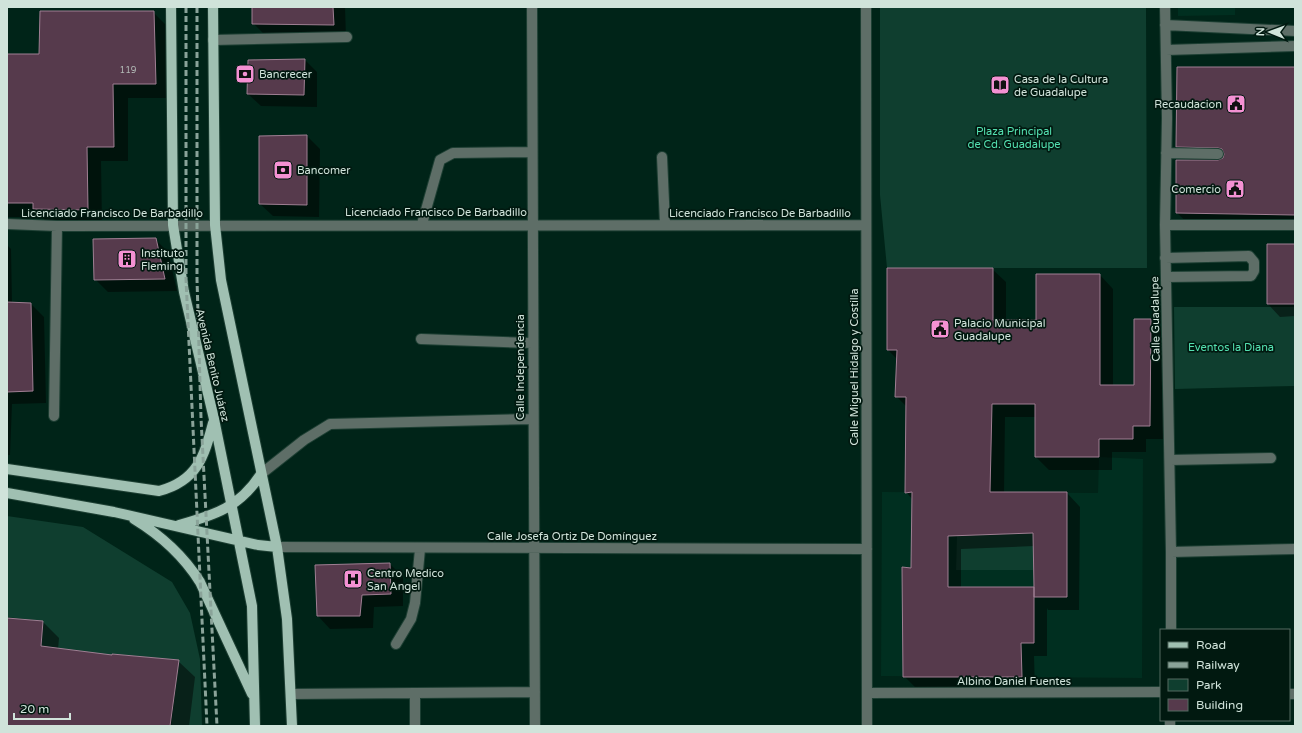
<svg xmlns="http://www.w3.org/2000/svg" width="1302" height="733" font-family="'Varela Round',sans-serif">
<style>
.built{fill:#002f20}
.green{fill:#0f3e2f}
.shadow{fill:#0007;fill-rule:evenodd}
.building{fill:#563a4c;stroke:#9f7f93;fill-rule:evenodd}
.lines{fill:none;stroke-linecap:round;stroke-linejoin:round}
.minor-casing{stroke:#1d3f33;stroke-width:12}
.major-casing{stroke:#1d3f33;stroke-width:12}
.minor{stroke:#5e6e67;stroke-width:10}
.major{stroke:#a0c0b2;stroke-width:10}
.rail{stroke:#8aa399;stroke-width:3;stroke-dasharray:6 3;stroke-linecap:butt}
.labels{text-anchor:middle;stroke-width:3.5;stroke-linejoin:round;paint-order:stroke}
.number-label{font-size:9px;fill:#b2b9b6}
.poi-label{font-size:11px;fill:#d0e3da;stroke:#011910;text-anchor:start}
.park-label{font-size:11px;fill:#54e1b1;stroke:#011910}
.street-label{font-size:11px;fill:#d0e3da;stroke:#011910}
</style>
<rect width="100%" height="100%" fill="#002418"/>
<path class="built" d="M 1178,7 L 1235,7 L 1235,15 L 1178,16 Z
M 1099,457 L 1143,459 L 1142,678 L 881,676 L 882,492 L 1098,493 Z"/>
<path class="green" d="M 880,7 L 1146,7 L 1147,268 L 887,268 L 880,195 Z
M 1174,307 L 1295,307 L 1294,386 L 1175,389 Z
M 7,516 L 83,527 L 172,582 L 190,613 L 200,659 L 202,726 L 171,726 L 179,660 L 112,654 L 108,679 L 41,646 L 43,621 L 7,617 Z
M 1033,532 L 1033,570 L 956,570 L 957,535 Z"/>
<path class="shadow" d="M 253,7 L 353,7 L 345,7 L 346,37 L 266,36 L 253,23 Z
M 153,12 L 168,27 L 170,98 L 128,98 L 128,161 L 101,161 L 102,224 L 48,224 L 42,217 L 7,217 L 7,55 L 40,55 Z
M 305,60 L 317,72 L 317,107 L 261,106 L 248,94 Z
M 1295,67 L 1295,230 L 1194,229 L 1177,213 L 1191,161 L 1177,146 Z
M 307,136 L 320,149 L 319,217 L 273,216 L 260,204 L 260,137 Z
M 155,239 L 168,252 L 177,291 L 108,292 L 95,279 Z
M 7,245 L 11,249 L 12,303 L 31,304 L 44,317 L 46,403 L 12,404 L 10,455 L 7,455 Z
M 1268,245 L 1295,245 L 1295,316 L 1280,317 L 1268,304 Z
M 992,269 L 1006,282 L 1006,321 L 1037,321 L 1100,275 L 1113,289 L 1113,386 L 1135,386 L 1150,320 L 1164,333 L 1163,439 L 1146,439 L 1146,452 L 1112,452 L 1112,470 L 1049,470 L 1036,457 L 1036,417 L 1005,417 L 1004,493 L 1067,493 L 1080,507 L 1079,610 L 1048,610 L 1047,608 L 1047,656 L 1034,656 L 1035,690 L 917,689 L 904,676 L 912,569 L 913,500 L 906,492 L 907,407 L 896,396 L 898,360 L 888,350 ZM 1034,546 L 1035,588 L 961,588 L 961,549 Z
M 390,564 L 403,577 L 403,606 L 374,607 L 373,628 L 330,629 L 318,616 Z
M 7,619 L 43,622 L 59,638 L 58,650 L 113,656 L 178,661 L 195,677 L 189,726 L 7,726 Z"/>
<path class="building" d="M 252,7 L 333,7 L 334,25 L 252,24 Z
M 40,11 L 154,11 L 156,84 L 113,84 L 114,147 L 87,147 L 88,210 L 33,209 L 33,203 L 7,203 L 7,54 L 39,54 Z
M 305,59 L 304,95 L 247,94 L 248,60 Z
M 1177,67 L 1295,67 L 1295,215 L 1176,213 L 1176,160 L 1218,160 L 1223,158 L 1224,154 L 1222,149 L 1218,148 L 1176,147 Z
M 307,135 L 307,205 L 259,204 L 259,136 Z
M 156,238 L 165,279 L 94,280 L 93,239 Z
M 1267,244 L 1295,244 L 1295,304 L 1267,304 Z
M 887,268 L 993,268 L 993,320 L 1036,320 L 1036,274 L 1100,274 L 1100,385 L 1134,385 L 1134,319 L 1151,319 L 1150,426 L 1133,426 L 1133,439 L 1099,439 L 1099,457 L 1035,457 L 1035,404 L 992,404 L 990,492 L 1067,492 L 1067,597 L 1034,597 L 1034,587 L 1034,643 L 1021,643 L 1022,677 L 903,677 L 902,567 L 911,568 L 912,492 L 905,493 L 906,397 L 895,397 L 897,350 L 887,350 ZM 1033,533 L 1034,587 L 948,587 L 948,536 Z
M 7,302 L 31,303 L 33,391 L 7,392 Z
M 390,563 L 391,594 L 362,595 L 360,616 L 317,616 L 315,565 Z
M 7,618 L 43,621 L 41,646 L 112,655 L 112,654 L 179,660 L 170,726 L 7,726 Z"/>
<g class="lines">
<g class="minor-casing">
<path id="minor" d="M 532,7 L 535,726
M 866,7 L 867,726
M 1165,7 L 1167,118 L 1165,225 L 1171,552 L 1171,630
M 1165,25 L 1295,31
M 213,40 L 347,37
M 1166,50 L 1295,46
M 1166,153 L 1218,154
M 662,157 L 665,224
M 7,224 L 57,226 L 865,225
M 422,224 L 440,160 L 453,153 L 532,152
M 1165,225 L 1295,225
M 1165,258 L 1249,256 L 1254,262 L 1254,271 L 1251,276 L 1166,277
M 421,339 L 532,343
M 54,416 L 57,226
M 1170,460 L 1271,458
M 261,474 L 304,440 L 330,424 L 533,419
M 277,547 L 867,549
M 1171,552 L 1295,549
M 396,644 L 411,619 L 415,603 L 420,549
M 867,693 L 1161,692
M 291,694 L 415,693
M 1289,694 L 1295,694
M 415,726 L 415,693 L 535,692
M 1170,726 L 1170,720"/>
</g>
<g class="major-casing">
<path id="major" d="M 171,7 L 173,225 L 184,292 L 214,419 L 252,606 L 255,726
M 213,7 L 215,225 L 221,280 L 277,547 L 287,619 L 292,726
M 7,469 L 159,491 C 197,481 204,457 213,423
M 7,493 L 114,512 L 258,545 L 277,547
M 134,519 C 162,536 183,555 200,582 L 252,694
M 179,525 C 215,515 240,507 261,474"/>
</g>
<use href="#minor" class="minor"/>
<use href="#major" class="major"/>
<path class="rail" d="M 186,7 L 186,279 L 207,726
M 197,7 L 197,279 L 201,418 L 217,726"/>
</g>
<defs>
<g id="bank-square" transform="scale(1)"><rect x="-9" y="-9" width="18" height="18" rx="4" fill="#f491d3" stroke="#011910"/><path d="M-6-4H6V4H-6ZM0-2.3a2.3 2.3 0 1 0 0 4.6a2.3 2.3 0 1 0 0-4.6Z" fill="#111"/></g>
<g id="library-square" transform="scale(1)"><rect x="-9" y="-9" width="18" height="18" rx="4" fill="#f491d3" stroke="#011910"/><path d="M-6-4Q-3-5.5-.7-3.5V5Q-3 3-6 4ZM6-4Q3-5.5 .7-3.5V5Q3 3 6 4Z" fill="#111"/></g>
<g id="civic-square" transform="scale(1)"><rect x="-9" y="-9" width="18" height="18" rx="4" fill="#f491d3" stroke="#011910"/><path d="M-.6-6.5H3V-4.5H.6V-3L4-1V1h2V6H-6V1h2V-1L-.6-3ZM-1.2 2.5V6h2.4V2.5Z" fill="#111"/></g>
<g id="building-square" transform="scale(1)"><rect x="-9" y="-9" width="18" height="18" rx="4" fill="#f491d3" stroke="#011910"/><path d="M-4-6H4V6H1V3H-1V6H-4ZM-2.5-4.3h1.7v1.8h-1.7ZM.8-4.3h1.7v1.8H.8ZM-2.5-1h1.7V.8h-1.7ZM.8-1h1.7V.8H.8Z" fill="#111"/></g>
<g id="hospital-square" transform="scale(1)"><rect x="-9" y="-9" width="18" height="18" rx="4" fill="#f491d3" stroke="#011910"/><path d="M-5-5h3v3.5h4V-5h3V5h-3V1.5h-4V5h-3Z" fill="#111"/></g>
</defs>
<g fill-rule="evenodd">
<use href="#bank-square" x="245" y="74"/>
<use href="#library-square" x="1000" y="85"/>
<use href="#civic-square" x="1236" y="104"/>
<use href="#bank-square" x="283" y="170"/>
<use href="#civic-square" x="1235" y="189"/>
<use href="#building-square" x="127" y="259"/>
<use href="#civic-square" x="940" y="329"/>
<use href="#hospital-square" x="353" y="579"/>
</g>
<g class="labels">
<g class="number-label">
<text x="128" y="73">119</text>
</g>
<g class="poi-label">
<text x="259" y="78">Bancrecer</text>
<text x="1014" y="83">Casa de la Cultura<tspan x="1014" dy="13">de Guadalupe</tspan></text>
<text x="1222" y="108" text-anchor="end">Recaudacion</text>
<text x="297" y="174">Bancomer</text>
<text x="1221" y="193" text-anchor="end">Comercio</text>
<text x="141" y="257">Instituto<tspan x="141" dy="13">Fleming</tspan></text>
<text x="954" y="327">Palacio Municipal<tspan x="954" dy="13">Guadalupe</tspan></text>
<text x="367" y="577">Centro Medico<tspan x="367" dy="13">San Angel</tspan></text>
</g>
<g class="park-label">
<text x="1014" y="135">Plaza Principal<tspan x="1014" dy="13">de Cd. Guadalupe</tspan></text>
<text x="1231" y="351">Eventos la Diana</text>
</g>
<g class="street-label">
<text x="436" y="216">Licenciado Francisco De Barbadillo</text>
<text x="112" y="217">Licenciado Francisco De Barbadillo</text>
<text x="760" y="217">Licenciado Francisco De Barbadillo</text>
<text transform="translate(1155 319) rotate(-91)" y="4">Calle Guadalupe</text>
<text transform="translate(213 365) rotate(77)" y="4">Avenida Benito Juárez</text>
<text transform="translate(520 367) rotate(-90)" y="4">Calle Independencia</text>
<text transform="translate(854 367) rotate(-90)" y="4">Calle Miguel Hidalgo y Costilla</text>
<text x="572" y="540">Calle Josefa Ortiz De Domínguez</text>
<text x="1014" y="685">Albino Daniel Fuentes</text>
</g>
</g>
<rect width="1302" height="733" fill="none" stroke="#d0e3da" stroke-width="16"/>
<rect x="1160" y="629" width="130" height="92" fill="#011910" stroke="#546a61"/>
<rect x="1168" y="642" width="20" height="6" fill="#a0c0b2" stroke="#546a61"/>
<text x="1196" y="649" font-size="12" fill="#d0e3da">Road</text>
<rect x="1168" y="662" width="20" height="6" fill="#8aa399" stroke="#546a61"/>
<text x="1196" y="669" font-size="12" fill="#d0e3da">Railway</text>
<rect x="1168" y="679" width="20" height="12" fill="#0f3e2f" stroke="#546a61"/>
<text x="1196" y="689" font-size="12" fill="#d0e3da">Park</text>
<rect x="1168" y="699" width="20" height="12" fill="#563a4c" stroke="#546a61"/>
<text x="1196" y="709" font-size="12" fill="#d0e3da">Building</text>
<g transform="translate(1270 32) rotate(271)" stroke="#011910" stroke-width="3" paint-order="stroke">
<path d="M0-3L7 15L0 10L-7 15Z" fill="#d0e3da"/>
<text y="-6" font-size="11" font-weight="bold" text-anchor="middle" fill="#d0e3da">N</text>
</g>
<path d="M14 713v6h56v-6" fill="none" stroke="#d0e3da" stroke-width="2"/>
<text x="20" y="713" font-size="12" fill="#d0e3da" stroke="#011910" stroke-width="3" paint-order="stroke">20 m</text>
</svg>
